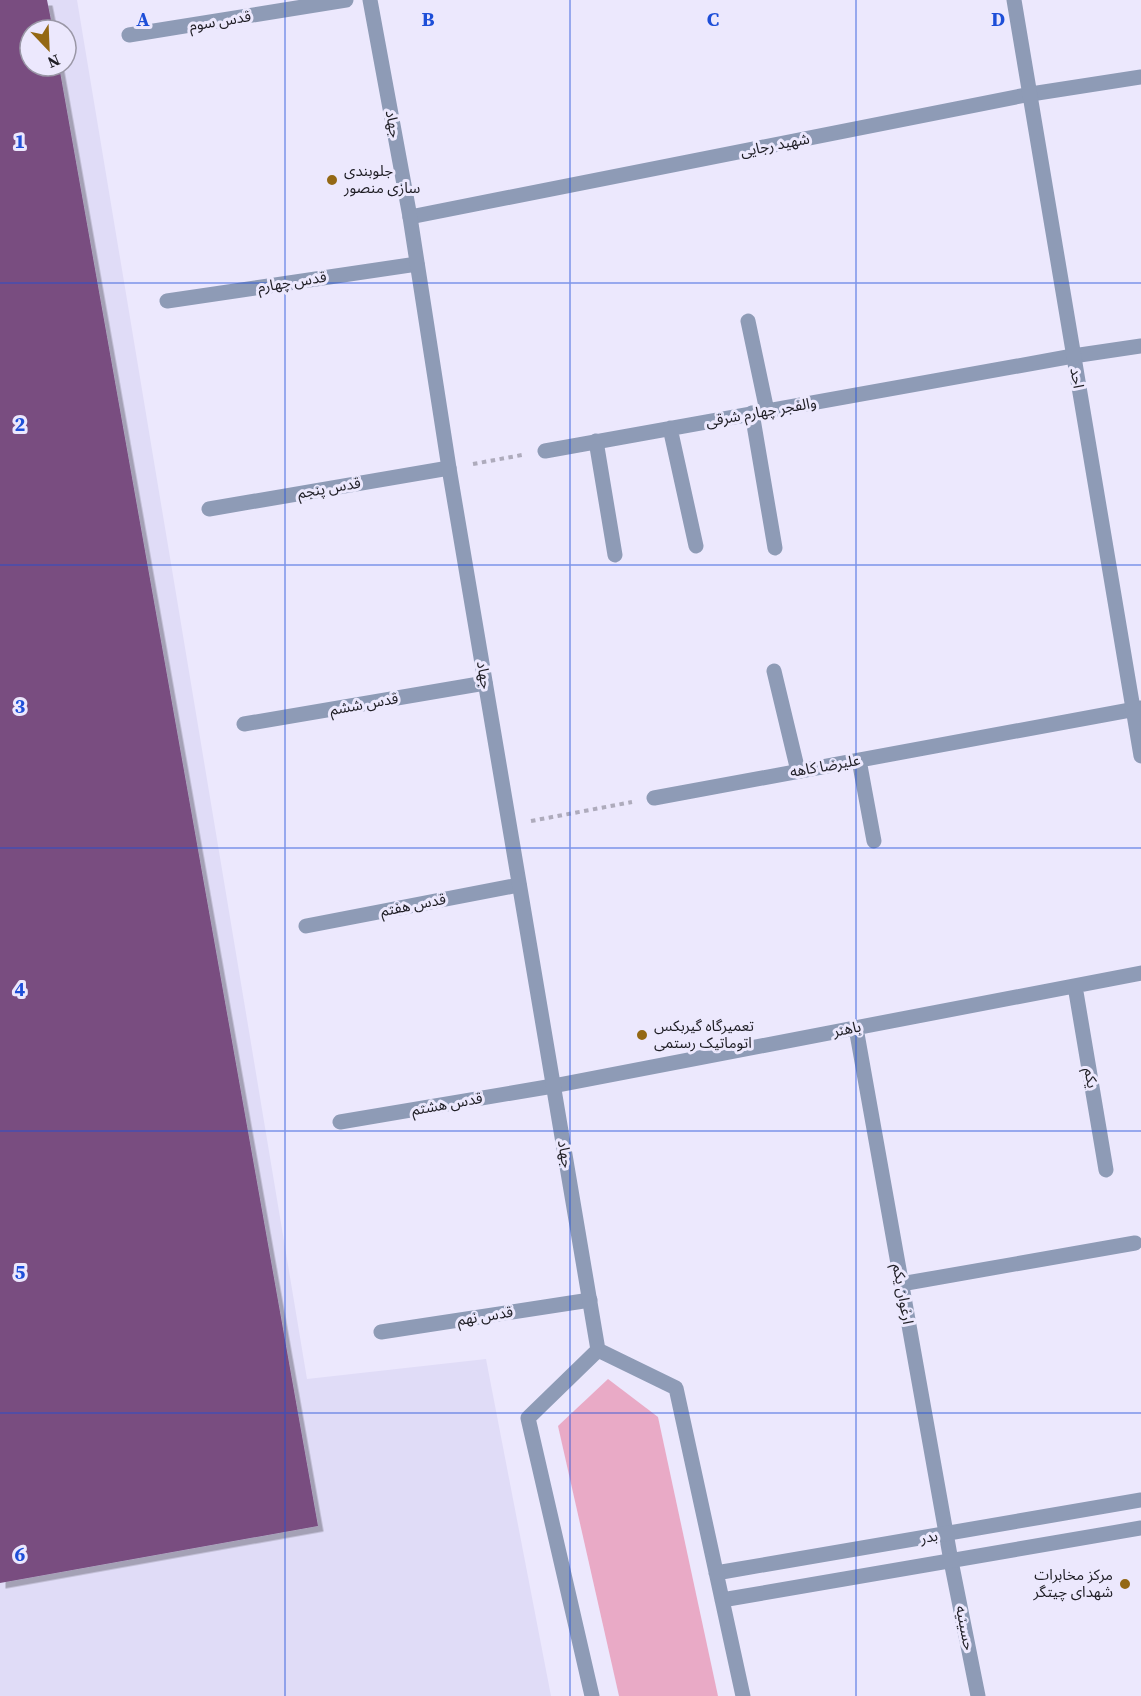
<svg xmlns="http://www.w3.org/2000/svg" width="1141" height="1696" font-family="'Source Serif 4','Noto Sans Arabic',serif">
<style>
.built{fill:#e0dcf7;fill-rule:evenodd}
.green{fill:#e9aac6}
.building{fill:#794e80;filter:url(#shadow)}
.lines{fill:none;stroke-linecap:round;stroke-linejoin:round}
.path{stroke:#aeabbc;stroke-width:4;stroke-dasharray:4.5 4.5;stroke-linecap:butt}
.minor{stroke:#8e9bb6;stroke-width:15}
.tertiary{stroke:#8e9bb6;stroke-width:15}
.grid{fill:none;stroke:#1d4ed8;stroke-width:1.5;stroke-opacity:0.55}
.poi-dot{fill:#946814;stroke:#ece8fd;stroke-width:2}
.labels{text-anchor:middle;stroke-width:6;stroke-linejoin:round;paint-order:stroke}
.street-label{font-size:15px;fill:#1e1d24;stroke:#ece8fd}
.poi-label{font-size:15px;fill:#1e1d24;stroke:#ece8fd;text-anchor:start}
.grid-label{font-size:20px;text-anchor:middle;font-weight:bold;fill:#1d4ed8;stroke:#ece8fd;stroke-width:6;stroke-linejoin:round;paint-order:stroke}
</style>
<defs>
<filter id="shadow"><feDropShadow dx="5.5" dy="5.5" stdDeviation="0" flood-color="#0004"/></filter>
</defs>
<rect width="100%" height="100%" fill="#ece8fd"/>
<path class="built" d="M 0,0 L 77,0 L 307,1379 L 486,1359 L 551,1696 L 0,1696 ZM 30,30 L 66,30 L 66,66 L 30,66 Z"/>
<path class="green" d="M 608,1379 L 658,1417 L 718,1696 L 619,1696 L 558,1426 Z"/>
<path class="building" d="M 0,0 L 47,0 L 53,30 L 30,30 L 30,66 L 59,66 L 318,1526 L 0,1583 Z"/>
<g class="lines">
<path class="path" d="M 473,464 L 522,455
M 531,821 L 632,802"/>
<path class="minor" d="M 129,35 L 346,0
M 410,217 L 1031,94 L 1141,77
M 167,301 L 417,264
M 748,321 L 767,411
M 752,413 L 775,548
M 670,428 L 696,546
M 596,441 L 615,555
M 545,451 L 1073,356 L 1141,346
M 209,509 L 449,468
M 774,671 L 798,771
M 244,724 L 485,683
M 859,760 L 874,841
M 654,798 L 1141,708
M 306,926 L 519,885
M 1075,986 L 1106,1170
M 856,1028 L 951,1561 L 978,1696
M 340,1122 L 553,1086 L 1141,973
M 901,1284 L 1135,1243
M 381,1332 L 590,1300"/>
<path class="tertiary" d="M 370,0 L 410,217 L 449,468 L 598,1350
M 1014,0 L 1141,756
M 598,1350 L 676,1388 L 743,1696
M 716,1573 L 1141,1500
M 722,1600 L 1141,1528
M 592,1696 L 528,1418 L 598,1350"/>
</g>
<path class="grid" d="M 285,0 L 285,1696M 570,0 L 570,1696M 856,0 L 856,1696M 0,283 L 1141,283M 0,565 L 1141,565M 0,848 L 1141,848M 0,1131 L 1141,1131M 0,1413 L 1141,1413"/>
<g class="poi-dot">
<circle cx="332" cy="180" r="6"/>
<circle cx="642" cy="1035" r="6"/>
<circle cx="1125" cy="1584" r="6"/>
</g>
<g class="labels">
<g class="street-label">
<text transform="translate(220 21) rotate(-9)" y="5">قدس سوم</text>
<text transform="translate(393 124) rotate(79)" y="5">جهاد</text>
<text transform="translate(775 145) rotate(-11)" y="5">شهید رجایی</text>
<text transform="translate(292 282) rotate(-9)" y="5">قدس چهارم</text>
<text transform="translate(1077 378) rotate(80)" y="5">احد</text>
<text transform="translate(761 412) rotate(-10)" y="5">والفجر چهارم شرقی</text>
<text transform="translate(329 488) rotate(-10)" y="5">قدس پنجم</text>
<text transform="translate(484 675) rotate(80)" y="5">جهاد</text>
<text transform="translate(364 704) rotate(-10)" y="5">قدس ششم</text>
<text transform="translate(825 766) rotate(-10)" y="5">علیرضا کاهه</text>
<text transform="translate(413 905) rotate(-11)" y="5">قدس هفتم</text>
<text transform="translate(847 1029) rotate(-11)" y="5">باهنر</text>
<text transform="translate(1091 1078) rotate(81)" y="5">یکم</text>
<text transform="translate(447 1104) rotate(-10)" y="5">قدس هشتم</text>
<text transform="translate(565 1154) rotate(80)" y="5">جهاد</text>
<text transform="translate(903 1294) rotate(80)" y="5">ارغوان یکم</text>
<text transform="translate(485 1316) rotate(-9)" y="5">قدس نهم</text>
<text transform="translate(929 1537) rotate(-10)" y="5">بدر</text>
<text transform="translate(965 1628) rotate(79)" y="5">حسینیه</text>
</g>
<g class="poi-label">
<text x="344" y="176">جلوبندی<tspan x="344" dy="17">سازی منصور</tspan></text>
<text x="654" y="1031">تعمیرگاه گیربکس<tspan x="654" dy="17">اتوماتیک رستمی</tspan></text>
<text x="1113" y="1580" text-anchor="end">مرکز مخابرات<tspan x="1113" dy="17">شهدای چیتگر</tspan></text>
</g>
</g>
<g class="grid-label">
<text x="143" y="26">A</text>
<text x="428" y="26">B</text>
<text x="713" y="26">C</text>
<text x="998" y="26">D</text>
<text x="20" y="148">1</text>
<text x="20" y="431">2</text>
<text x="20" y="713">3</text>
<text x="20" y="996">4</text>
<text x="20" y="1279">5</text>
<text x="20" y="1561">6</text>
</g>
<g transform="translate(48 48) rotate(157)"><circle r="28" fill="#ece8fd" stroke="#9a97a6" stroke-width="1.5"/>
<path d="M0-4.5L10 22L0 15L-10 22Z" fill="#946814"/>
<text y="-9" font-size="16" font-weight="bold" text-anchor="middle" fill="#1e1d24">N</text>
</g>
</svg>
